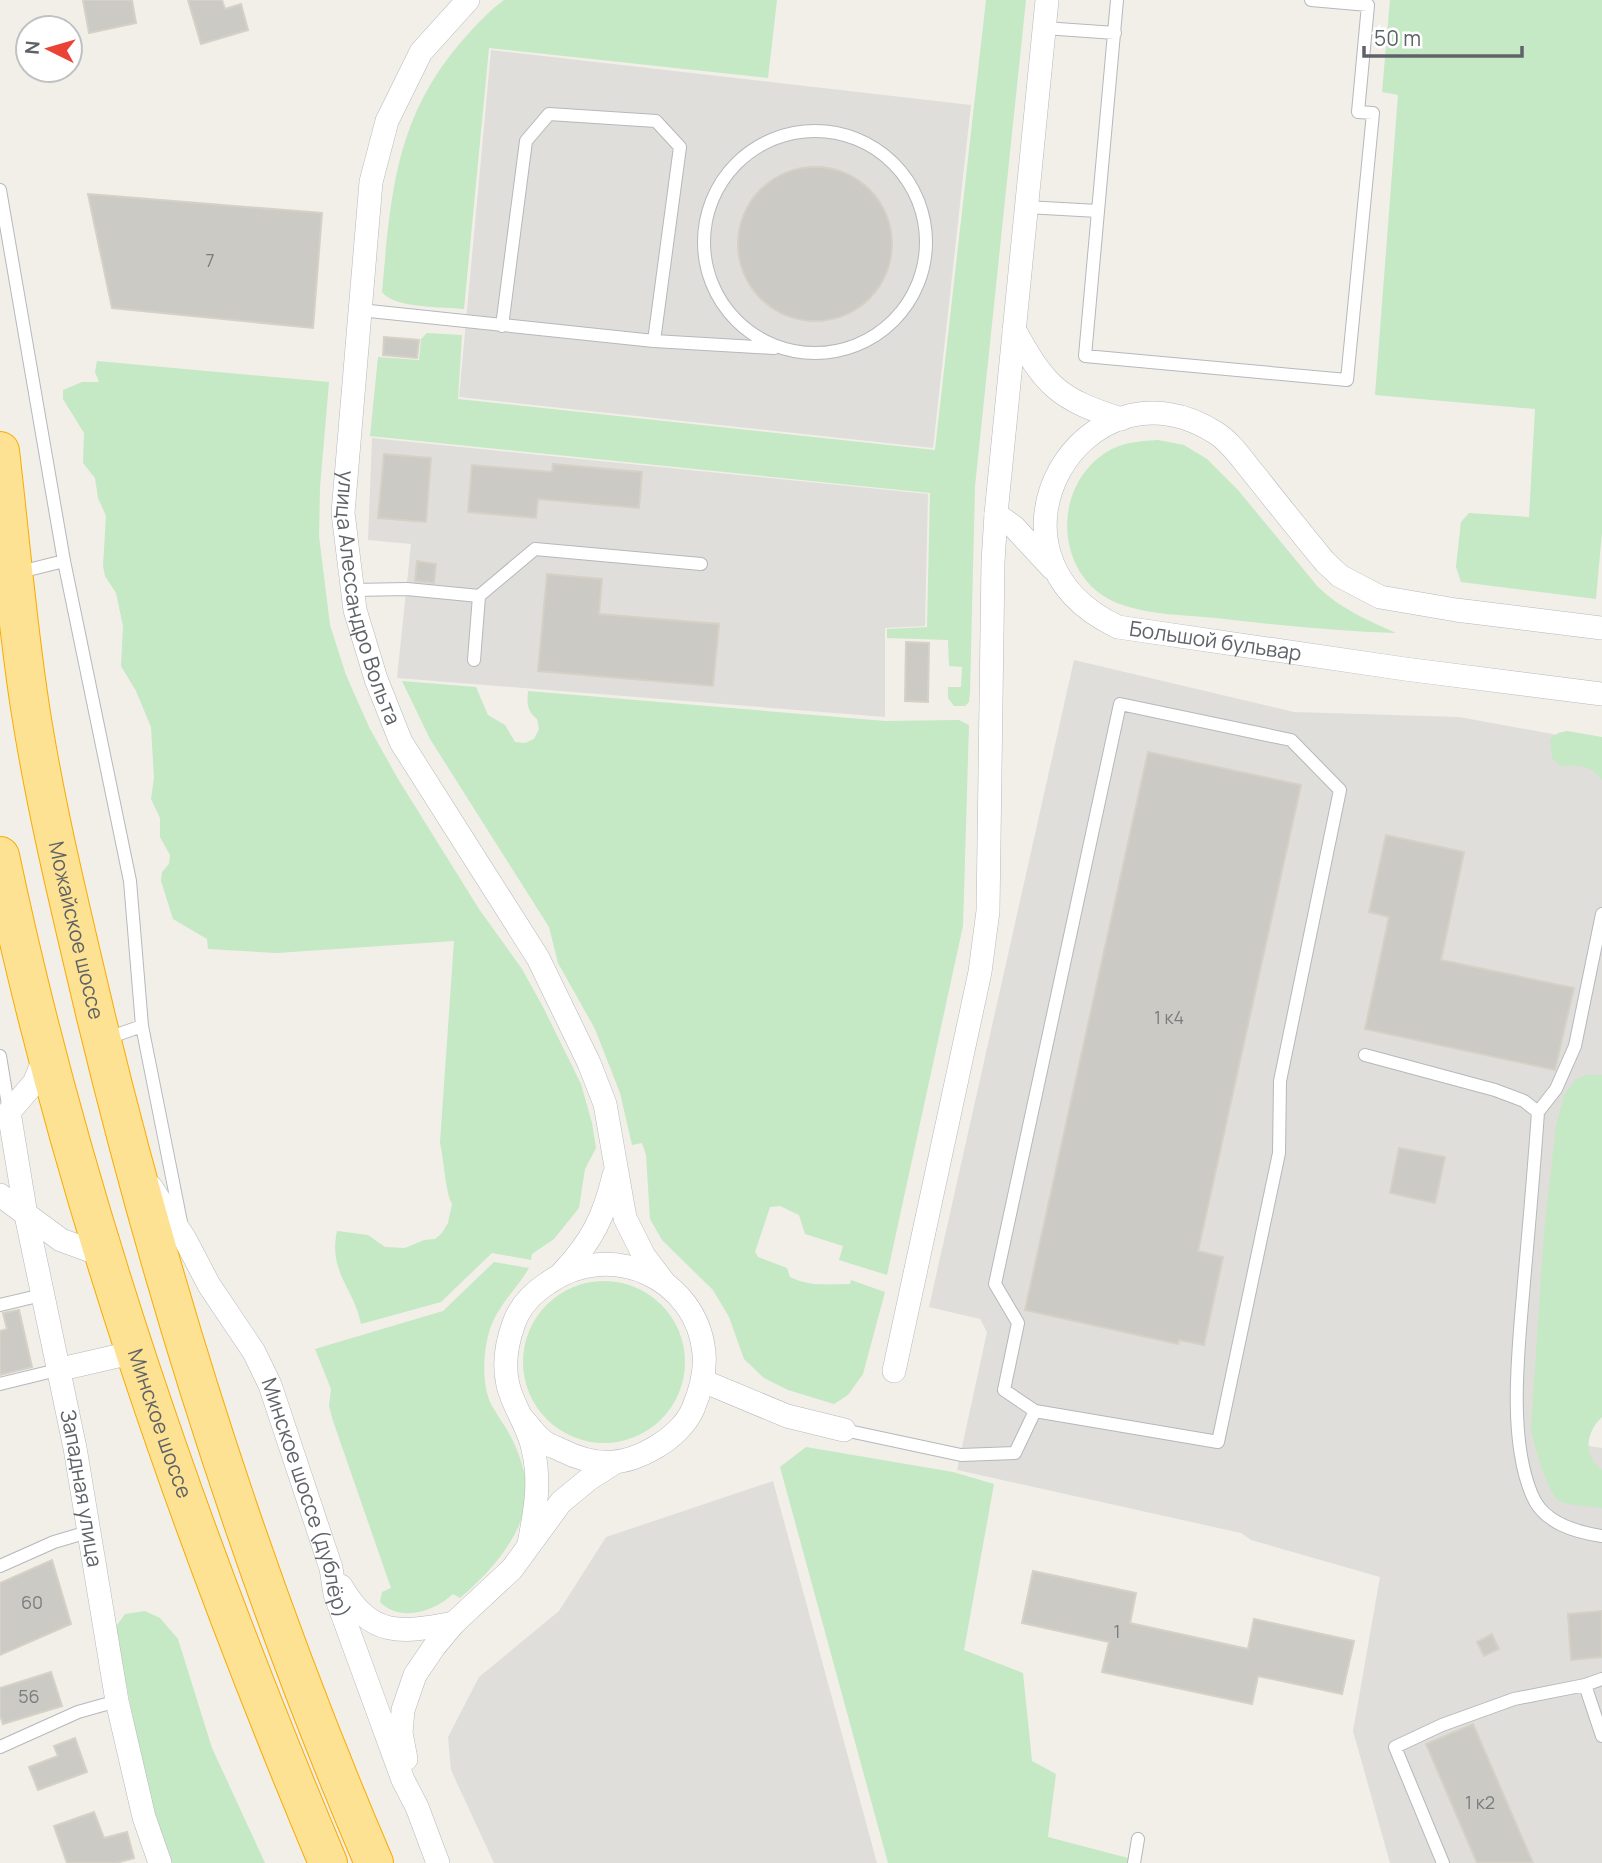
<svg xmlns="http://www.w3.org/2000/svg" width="1602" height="1863" font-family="Manrope,sans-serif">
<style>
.industrial{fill:#e0deda}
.green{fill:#c5e8c5}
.building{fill:#cccac5;stroke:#d6d1c6;stroke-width:2}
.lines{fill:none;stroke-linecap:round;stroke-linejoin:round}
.lane-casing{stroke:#b5b8bc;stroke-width:14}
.street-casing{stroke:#b5b8bc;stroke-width:24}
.highway-casing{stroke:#f9ab00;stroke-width:40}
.lane{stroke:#fff;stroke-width:12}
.street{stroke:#fff;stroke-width:23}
.highway{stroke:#fde293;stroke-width:38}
.labels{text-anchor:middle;stroke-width:5;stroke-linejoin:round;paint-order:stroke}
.number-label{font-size:18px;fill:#7a7d7f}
.street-label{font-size:21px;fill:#5f6368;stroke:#fff}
</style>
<rect width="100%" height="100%" fill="#f1efe8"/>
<path class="industrial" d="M 491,50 L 971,105 L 933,448 L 459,397 Z
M 372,438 L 928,494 L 925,626 L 885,628 L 885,717 L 397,678 L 411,544 L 368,540 Z
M 1074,660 L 1294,712 L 1459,717 L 1602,743 L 1602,1114 L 1536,1438 L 1602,1448 L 1602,1863 L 1390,1863 L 1353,1731 L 1380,1577 L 1251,1540 L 1241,1533 L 957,1470 L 987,1332 L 980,1319 L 929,1307 Z
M 773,1481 L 877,1863 L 494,1863 L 451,1770 L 448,1737 L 479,1677 L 559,1611 L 606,1537 Z"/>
<path class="green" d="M 504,0 L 777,0 L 768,78 L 489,48 L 464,309 C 444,307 393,308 382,292 C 391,195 395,118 462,41 C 474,27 489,11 504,0 Z
M 986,0 L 1026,0 L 975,486 L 970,691 L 969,702 L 965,706 L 954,706 L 948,698 L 948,687 L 961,687 L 962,667 L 949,666 L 948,640 L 887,638 L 887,629 L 927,627 L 930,493 L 370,436 L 378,357 L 419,360 L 421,339 L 427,333 L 462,335 L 458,399 L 935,450 Z
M 1390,0 L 1602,0 L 1602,532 L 1596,599 L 1461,582 L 1456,567 L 1461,522 L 1469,513 L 1529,517 L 1535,409 L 1375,395 L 1398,95 L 1382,92 Z
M 97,361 L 329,382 L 320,487 L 319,536 L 330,625 L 346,675 L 369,727 L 398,779 L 479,909 L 522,969 L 543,1007 L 581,1084 L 592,1123 L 596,1148 L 585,1169 L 579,1208 L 554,1239 L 532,1254 L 531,1260 L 492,1253 L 441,1302 L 361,1324 C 354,1288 328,1272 337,1231 L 368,1235 L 385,1247 L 405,1248 L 424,1240 L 435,1239 L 442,1233 L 448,1223 L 452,1204 C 445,1191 444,1159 440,1143 L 454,941 L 277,953 L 208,949 L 207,939 L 173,919 L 161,881 L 162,872 L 169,864 L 170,855 L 160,837 L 160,818 L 151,799 L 154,778 L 151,727 L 136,691 L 121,666 L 123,626 L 116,593 L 105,576 L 103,566 L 106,516 L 98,498 L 95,478 L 83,463 L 84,433 L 63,399 L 63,390 L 82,382 L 99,382 L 95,372 Z
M 1158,440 L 1184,445 L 1207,459 L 1238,490 L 1318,587 C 1341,609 1367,620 1396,633 C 1336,631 1276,625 1216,618 C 1184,615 1148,615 1117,603 C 1052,576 1051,481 1112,449 C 1126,442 1142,441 1158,440 Z
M 402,681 L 476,687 L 488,715 L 505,725 L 515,742 L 525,743 L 534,739 L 539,729 L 537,719 C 527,711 527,703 528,691 L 885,721 L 959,720 L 969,725 L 963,926 L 887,1275 L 839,1260 L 843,1246 L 805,1234 L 799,1215 L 780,1206 L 770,1207 L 755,1252 L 758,1257 L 787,1268 L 790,1277 C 809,1287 829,1284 850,1284 L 851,1280 L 885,1292 L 863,1374 L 848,1395 L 834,1404 L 788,1390 L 764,1378 L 744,1359 L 729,1317 L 713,1290 L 662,1240 L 650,1219 L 646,1155 L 642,1143 L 632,1145 L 620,1093 L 595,1029 L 558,963 L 549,927 L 430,739 Z
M 1567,731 L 1602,737 L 1602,780 C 1590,764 1579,765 1560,766 L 1552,758 L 1550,739 L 1558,733 Z
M 1586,1075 L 1602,1075 L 1602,1417 C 1585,1433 1583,1456 1602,1470 L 1602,1508 C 1590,1506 1568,1506 1558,1500 C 1548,1493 1532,1440 1531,1427 L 1544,1232 L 1556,1126 L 1564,1095 L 1576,1079 Z
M 494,1262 L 529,1268 C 516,1290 494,1309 488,1336 C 483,1356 482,1386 491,1404 C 498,1417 507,1428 513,1441 C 521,1459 528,1478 526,1498 C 523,1537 488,1574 460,1598 L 453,1594 C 435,1611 400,1623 380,1602 L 382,1592 L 391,1588 L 333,1421 L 329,1406 L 331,1389 L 315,1349 L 443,1311 Z
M523 1362a81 81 0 1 1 162 0a81 81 0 1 1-162 0Z
M 806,1447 L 953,1472 L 994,1484 L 964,1650 L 1023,1673 L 1032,1761 L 1056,1774 L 1048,1837 L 1128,1858 L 1127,1863 L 888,1863 L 780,1467 Z
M 145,1611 L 160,1618 L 178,1639 L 212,1748 L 265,1863 L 171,1863 L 151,1807 L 115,1628 L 125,1614 Z"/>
<path class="building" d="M 83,0 L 132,0 L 136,23 L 89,33 Z
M 188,0 L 222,0 L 225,9 L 241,4 L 248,30 L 201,44 Z
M738 244a77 77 0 1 1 154 0a77 77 0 1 1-154 0Z
M 88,194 L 322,213 L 313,328 L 112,308 Z
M 384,337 L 419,340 L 417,358 L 383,355 Z
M 384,454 L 431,458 L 426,522 L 378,518 Z
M 553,464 L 642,472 L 639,508 L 538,499 L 536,518 L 468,512 L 472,465 L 552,472 Z
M 417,561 L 436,564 L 434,583 L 415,581 Z
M 547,574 L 602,579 L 599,614 L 719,624 L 713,686 L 538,671 Z
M 906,642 L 929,643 L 928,702 L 905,701 Z
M 1148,752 L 1301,785 L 1198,1251 L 1223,1257 L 1204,1345 L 1179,1340 L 1178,1344 L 1025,1310 Z
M 1386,835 L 1464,852 L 1441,960 L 1574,988 L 1555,1070 L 1365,1029 L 1389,917 L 1369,912 Z
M 1399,1148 L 1445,1157 L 1435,1203 L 1390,1193 Z
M 19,1310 L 32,1367 L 0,1375 L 0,1331 L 7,1329 L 3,1313 Z
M 52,1560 L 71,1624 L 0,1655 L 0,1583 Z
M 1033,1571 L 1136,1593 L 1130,1623 L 1248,1649 L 1254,1619 L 1354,1641 L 1342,1694 L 1258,1676 L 1252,1704 L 1102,1672 L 1109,1642 L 1022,1623 Z
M 1602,1611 L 1602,1657 L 1571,1660 L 1568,1614 Z
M 1492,1634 L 1499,1649 L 1484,1656 L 1477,1642 Z
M 51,1672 L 62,1706 L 3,1724 L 0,1715 L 0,1688 Z
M 1473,1724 L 1533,1863 L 1477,1863 L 1426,1744 Z
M 75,1738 L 87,1772 L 38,1790 L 29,1767 L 58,1756 L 54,1746 Z
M 94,1812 L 104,1838 L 127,1832 L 134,1858 L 116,1863 L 67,1863 L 54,1826 Z"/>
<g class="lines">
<g class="lane-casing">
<path id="lane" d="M 1117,0 L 1085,356 L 1347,380 L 1373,113 L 1358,112 L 1368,5 L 1311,0
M 1044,28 L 1115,33
M704 242a111 111 0 1 1 222 0a111 111 0 1 1-222 0Z
M 0,190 L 64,561 L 130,881 L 142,1026 L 105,1039
M 1026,207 L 1098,211
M 360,310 L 654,341 L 774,348
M 502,326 L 526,141 L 549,114 L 656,121 L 680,147 L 654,341
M 16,573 L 64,561
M 353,590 L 407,589 L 479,596 L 535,549 L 701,564
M 474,660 L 479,596
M 1602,914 L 1575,1046 L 1556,1089 L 1538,1112 C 1534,1169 1529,1226 1524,1282 C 1519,1345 1507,1436 1532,1495 C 1543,1523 1575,1532 1602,1536
M 142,1026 L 181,1222
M 1365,1055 L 1495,1090 L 1524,1101 L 1538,1112
M 0,1056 L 9,1111
M 0,1305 L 42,1295
M 0,1384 L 57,1370
M 844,1430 L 961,1455 L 1015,1453 L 1035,1411 L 1218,1442 L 1279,1153 L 1280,1081 L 1340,790 L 1291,740 L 1120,704 L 995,1284 L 1018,1323 L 1004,1390 L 1035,1411
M 0,1566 L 54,1542 L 88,1532
M 1602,1679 L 1585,1685 L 1602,1736
M 0,1747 L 78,1712 L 117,1701
M 1134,1863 L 1138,1839
M 1443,1863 L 1395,1747 L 1442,1725 L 1514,1699 L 1585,1685"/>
</g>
<g class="street-casing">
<g id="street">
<path id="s1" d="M 468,0 L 421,52 L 387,121 L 371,182 L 343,513 L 355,610 L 376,679 L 401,742 L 538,958 L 589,1063 L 605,1104 L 625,1218 L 644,1256 L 663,1281"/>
<path d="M 1014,329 C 1045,386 1058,399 1121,419"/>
<path d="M 996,514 L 1014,527 L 1052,568"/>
<path id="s2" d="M 1602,628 L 1456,610 L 1380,597 L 1340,576 L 1325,562 C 1301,533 1278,504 1255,475 C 1243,461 1232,443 1216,433 C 1084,349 963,554 1118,627 L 1405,669 L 1602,694"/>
<path id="s3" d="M 46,1055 L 34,1083 L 9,1112 L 26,1215 L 75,1448 L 117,1701 L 144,1817 L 160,1863"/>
<path id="s4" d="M 151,1187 L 185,1239 L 209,1285 L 254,1352 L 270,1385 L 331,1568 L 335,1594 L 403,1780 L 417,1807 L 438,1863"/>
<path d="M 0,1195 L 61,1240 L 105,1256"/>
<path d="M 562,1273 C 592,1241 604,1217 614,1175"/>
<path d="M 57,1370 L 135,1352"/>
<path d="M 894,1371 L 980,972 L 988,911 L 993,562 L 996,514 L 1047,0"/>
<path d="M 703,1381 L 787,1416 L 844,1430"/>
<path d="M 521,1417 C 528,1424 534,1434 542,1440 C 547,1445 555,1447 561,1450 C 595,1467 623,1467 656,1447 C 670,1439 686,1425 693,1409 C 700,1392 706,1372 704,1353 C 697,1277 609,1239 548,1283 C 534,1292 520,1306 514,1323 C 507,1342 503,1364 508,1385 C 513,1407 529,1427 533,1449 C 541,1482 535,1512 529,1544"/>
<path d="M 341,1586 C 371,1638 401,1633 454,1623"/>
<path d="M 406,1759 L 401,1733 L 403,1710 L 415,1675 L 434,1647 L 454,1623 L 512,1569 L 561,1502 L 589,1479 L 614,1463"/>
</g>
</g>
<g class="highway-casing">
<g id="highway">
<path id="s5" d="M 0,451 C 10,536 17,623 30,707 C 46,811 72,915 96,1017 C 166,1306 257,1590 374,1863"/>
<path id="s6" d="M 0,856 C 73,1202 191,1537 328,1863"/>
</g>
</g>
<use href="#lane" class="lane"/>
<use href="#street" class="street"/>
<use href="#highway" class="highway"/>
</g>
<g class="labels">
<g class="number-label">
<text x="210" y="267">7</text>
<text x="1169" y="1024">1 к4</text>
<text x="32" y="1609">60</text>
<text x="1117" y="1638">1</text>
<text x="29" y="1703">56</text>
<text x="1480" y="1809">1 к2</text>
</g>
<g class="street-label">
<text dy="7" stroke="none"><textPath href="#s1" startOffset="630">улица Алессандро Вольта</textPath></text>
<text dy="7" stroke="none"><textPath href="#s2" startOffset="929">Большой бульвар</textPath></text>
<text dy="7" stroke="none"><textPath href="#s5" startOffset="486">Можайское шоссе</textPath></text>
<text dy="7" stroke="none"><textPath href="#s6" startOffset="590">Минское шоссе</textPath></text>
<text dy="7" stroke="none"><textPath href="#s3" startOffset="452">Западная улица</textPath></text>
<text dy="7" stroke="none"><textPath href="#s4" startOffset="350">Минское шоссе (дублёр)</textPath></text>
</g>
</g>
<g transform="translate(49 49) rotate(275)"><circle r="33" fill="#ffffff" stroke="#bfc1c3" stroke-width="2"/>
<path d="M0-5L12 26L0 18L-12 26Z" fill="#ea4335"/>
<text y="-10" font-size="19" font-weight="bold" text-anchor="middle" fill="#5f6368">N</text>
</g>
<path d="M1364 46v10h158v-10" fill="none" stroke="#5f6368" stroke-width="3.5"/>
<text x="1374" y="46" font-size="21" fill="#5f6368" stroke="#ffffff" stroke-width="5" paint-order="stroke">50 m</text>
</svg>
